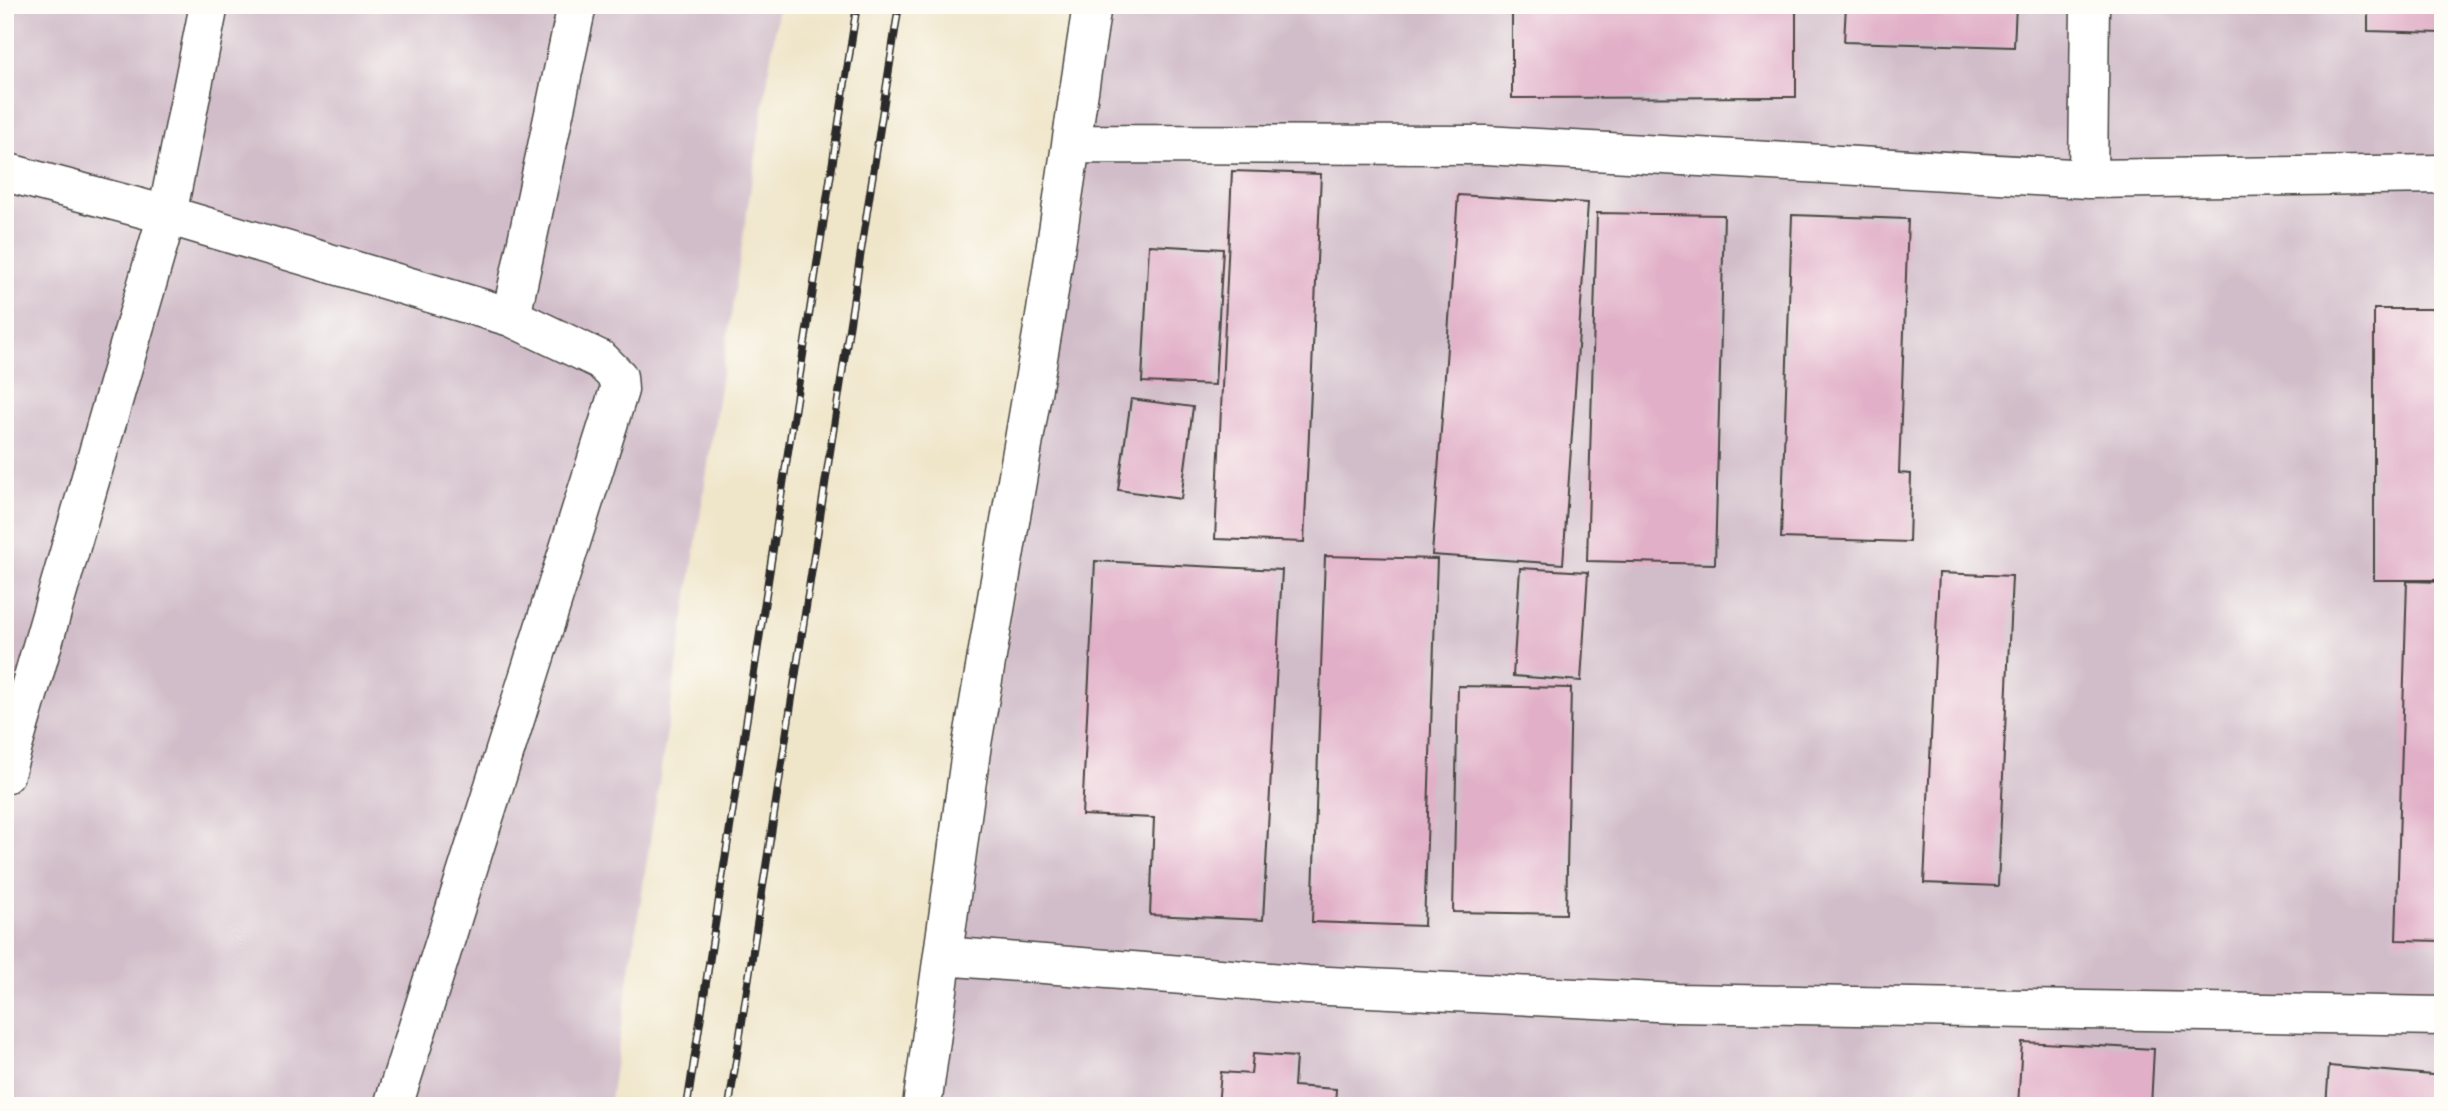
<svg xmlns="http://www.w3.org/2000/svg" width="2448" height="1111" font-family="Itim,sans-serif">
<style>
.industrial{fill:#d1bdc9}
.building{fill:#e1afc7}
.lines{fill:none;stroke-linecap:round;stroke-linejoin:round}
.minor-casing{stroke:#484743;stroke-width:41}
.minor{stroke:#fff;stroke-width:38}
.rail-casing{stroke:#2b2b2b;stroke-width:8}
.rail{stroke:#fdfcf7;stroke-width:5;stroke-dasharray:16;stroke-linecap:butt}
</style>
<rect width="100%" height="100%" fill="#fdfcf7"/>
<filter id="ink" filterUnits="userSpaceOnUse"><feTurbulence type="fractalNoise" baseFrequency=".0143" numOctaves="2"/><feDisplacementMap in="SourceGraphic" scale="14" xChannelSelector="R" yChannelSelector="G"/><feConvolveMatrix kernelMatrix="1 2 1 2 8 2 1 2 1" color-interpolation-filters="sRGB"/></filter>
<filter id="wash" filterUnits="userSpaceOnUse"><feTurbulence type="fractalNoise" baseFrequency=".00686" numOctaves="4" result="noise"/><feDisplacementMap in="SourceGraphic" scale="28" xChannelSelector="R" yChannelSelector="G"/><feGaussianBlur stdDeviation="1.57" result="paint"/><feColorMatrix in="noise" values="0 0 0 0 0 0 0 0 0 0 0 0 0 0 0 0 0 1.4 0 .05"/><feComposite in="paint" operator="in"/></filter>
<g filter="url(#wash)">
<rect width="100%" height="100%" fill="#efe5c9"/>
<path class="industrial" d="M 5,5 L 779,5 L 609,1106 L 5,1106 Z
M 1095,5 L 2443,5 L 2443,1106 L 941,1106 Z"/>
<g id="blocks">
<path class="building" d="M 1512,5 L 1796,5 L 1796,97 L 1512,98 Z
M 1846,5 L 2016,5 L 2014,47 L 1844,42 Z
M 2368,5 L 2443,5 L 2443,33 L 2368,31 Z
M 1232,171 L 1321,174 L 1304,542 L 1215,539 Z
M 1458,195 L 1588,203 L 1563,564 L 1432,555 Z
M 1597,213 L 1724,215 L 1715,564 L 1587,561 Z
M 1792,215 L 1908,219 L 1899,473 L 1911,474 L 1909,542 L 1781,538 Z
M 1149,245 L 1223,249 L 1215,385 L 1142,382 Z
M 2374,309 L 2443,309 L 2443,580 L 2374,580 Z
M 1131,399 L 1193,407 L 1181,499 L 1118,490 Z
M 1325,556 L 1437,559 L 1424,926 L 1312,922 Z
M 1095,561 L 1282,570 L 1263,920 L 1150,915 L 1154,818 L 1082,815 Z
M 1520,568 L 1588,572 L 1581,681 L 1513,676 Z
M 1939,573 L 2012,576 L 1998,886 L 1924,883 Z
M 2407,581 L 2443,582 L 2443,941 L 2396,940 Z
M 1458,686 L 1571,688 L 1566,914 L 1453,912 Z
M 2022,1042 L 2154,1049 L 2151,1106 L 2018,1106 Z
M 1253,1054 L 1296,1057 L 1294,1086 L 1336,1089 L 1335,1106 L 1218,1106 L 1221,1072 L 1251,1074 Z
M 2329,1066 L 2443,1076 L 2443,1106 L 2326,1106 Z"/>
</g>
</g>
<g filter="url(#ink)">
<use href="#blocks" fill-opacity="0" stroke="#484743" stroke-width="2"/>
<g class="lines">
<g class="minor-casing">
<path id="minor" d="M 1072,144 L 1485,145 L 2088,179 L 2443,174
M 5,172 L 167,215 L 511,317 L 601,360 L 618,377 L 619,390 L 393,1106
M 2088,179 L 2090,5
M 511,317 L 577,5
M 5,774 L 167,215 L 209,5
M 943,956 L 1308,985 L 1677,1003 L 2443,1016
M 922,1106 L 972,744 L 1046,311 L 1092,5"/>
</g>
<use href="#minor" class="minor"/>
<g class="rail-casing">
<path id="rail" d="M 687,1106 L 857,5
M 729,1106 L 899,5"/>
</g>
<use href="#rail" class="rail"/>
</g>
</g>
<rect width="2448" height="1111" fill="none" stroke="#fdfcf7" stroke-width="28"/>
</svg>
